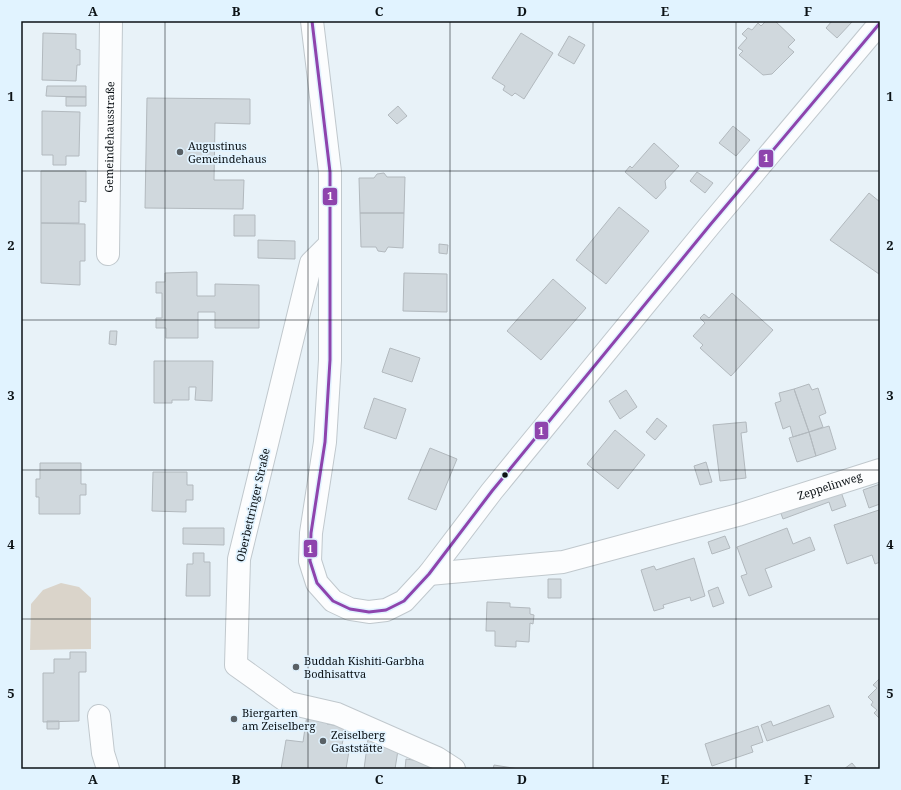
<svg xmlns="http://www.w3.org/2000/svg" width="901" height="790" font-family="'Noto Serif',serif">
<style>
.green{fill:#dad4ca}
.building{fill:#d0d8dd;stroke:#b2b9be}
.lines{fill:none;stroke-linecap:round;stroke-linejoin:round}
.minor-casing{stroke:#c0c8cd;stroke-width:24}
.minor{stroke:#fcfdfe;stroke-width:22}
.bus-1-casing{stroke:#e1f3ff;stroke-width:6}
.bus-1{stroke:#8e44ad;stroke-width:3}
.grid{fill:none;stroke:#0c1216;stroke-width:1;stroke-opacity:0.55}
.poi-dot{fill:#596065;stroke:#e1f3ff;stroke-width:1.5}
.bus-dot{fill:#0c1216;stroke:#e1f3ff;stroke-width:1.5}
.labels{text-anchor:middle;stroke-width:3.5;stroke-linejoin:round;paint-order:stroke}
.street-label{font-size:11px;fill:#0c1216;stroke:#e1f3ff}
.poi-label{font-size:11px;fill:#0c1216;stroke:#e1f3ff;text-anchor:start}
.line-badge{stroke:#e1f3ff;stroke-width:1.5}
.badge-label{font-size:11px;text-anchor:middle;font-weight:bold;fill:#fff}
.neatline{fill:none;stroke:#0c1216;stroke-width:1.5}
.grid-label{font-size:13px;text-anchor:middle;font-weight:bold;fill:#0c1216}
</style>
<rect width="100%" height="100%" fill="#e8f2f8"/>
<path class="green" d="M 61,583 L 79,587 L 91,598 L 91,649 L 30,650 L 31,604 L 43,590 Z"/>
<path class="building" d="M 766,21 L 775,21 L 795,40 L 788,47 L 794,52 L 772,74 L 763,75 L 739,55 L 743,51 L 738,48 L 747,38 L 742,34 L 748,28 L 752,30 L 758,23 L 761,26 Z
M 832,21 L 851,21 L 852,22 L 837,38 L 826,28 Z
M 43,33 L 76,34 L 76,49 L 80,50 L 80,65 L 77,65 L 76,81 L 42,80 Z
M 521,33 L 553,53 L 524,99 L 515,93 L 512,96 L 503,90 L 505,86 L 492,78 Z
M 569,36 L 585,45 L 574,64 L 558,55 Z
M 47,86 L 86,86 L 86,97 L 46,96 Z
M 66,97 L 86,97 L 86,106 L 66,106 Z
M 147,98 L 250,99 L 250,124 L 215,123 L 214,180 L 244,180 L 243,209 L 145,208 Z
M 398,106 L 407,116 L 397,124 L 388,115 Z
M 42,111 L 80,112 L 79,156 L 66,156 L 66,165 L 53,165 L 53,155 L 42,155 Z
M 733,126 L 750,140 L 736,156 L 719,143 Z
M 654,143 L 679,166 L 665,181 L 666,188 L 656,199 L 625,172 L 630,166 L 632,168 Z
M 41,171 L 86,171 L 86,202 L 79,201 L 79,223 L 41,223 Z
M 697,172 L 713,183 L 705,193 L 690,181 Z
M 384,173 L 387,177 L 405,177 L 404,213 L 360,213 L 359,178 L 374,178 L 377,174 Z
M 869,193 L 880,202 L 880,273 L 879,274 L 830,240 Z
M 619,207 L 649,231 L 606,284 L 576,260 Z
M 360,213 L 404,213 L 403,248 L 388,247 L 385,252 L 378,251 L 376,247 L 361,247 Z
M 234,215 L 255,215 L 255,236 L 234,236 Z
M 41,223 L 85,224 L 85,261 L 80,261 L 80,285 L 41,283 Z
M 258,240 L 295,241 L 295,259 L 258,258 Z
M 439,244 L 448,245 L 447,254 L 439,253 Z
M 197,272 L 197,296 L 215,296 L 215,284 L 259,285 L 259,328 L 215,328 L 215,312 L 198,312 L 198,338 L 166,338 L 166,328 L 156,328 L 156,318 L 162,318 L 162,293 L 156,293 L 156,282 L 165,282 L 165,273 Z
M 404,273 L 447,274 L 447,312 L 403,311 Z
M 553,279 L 586,308 L 541,360 L 507,331 Z
M 732,293 L 773,330 L 731,376 L 700,348 L 703,345 L 693,336 L 705,323 L 700,318 L 704,314 L 709,318 Z
M 110,331 L 117,331 L 116,345 L 109,344 Z
M 390,348 L 420,358 L 412,382 L 382,372 Z
M 154,361 L 213,361 L 212,401 L 195,400 L 196,387 L 189,387 L 189,400 L 172,400 L 172,403 L 154,403 Z
M 809,384 L 812,390 L 818,388 L 826,413 L 819,416 L 823,427 L 809,432 L 794,389 Z
M 794,389 L 809,432 L 793,437 L 790,426 L 783,429 L 775,403 L 781,401 L 779,393 Z
M 626,390 L 637,407 L 620,419 L 609,401 Z
M 374,398 L 406,409 L 396,439 L 364,428 Z
M 657,418 L 667,426 L 655,440 L 646,432 Z
M 746,422 L 747,432 L 741,433 L 746,478 L 720,481 L 713,425 Z
M 829,426 L 836,449 L 816,456 L 809,432 Z
M 615,430 L 645,455 L 618,489 L 587,464 Z
M 809,432 L 816,456 L 797,462 L 789,438 Z
M 430,448 L 457,459 L 436,510 L 408,499 Z
M 706,462 L 712,482 L 700,485 L 694,466 Z
M 40,463 L 81,463 L 81,484 L 86,484 L 86,495 L 80,495 L 80,514 L 39,514 L 39,497 L 36,497 L 36,479 L 40,479 Z
M 153,472 L 187,472 L 187,485 L 193,485 L 193,500 L 186,500 L 186,512 L 152,511 Z
M 880,484 L 880,504 L 869,508 L 863,490 Z
M 840,489 L 846,506 L 832,511 L 829,502 L 783,519 L 780,511 Z
M 879,510 L 880,562 L 875,564 L 872,555 L 847,564 L 834,525 Z
M 183,528 L 224,528 L 224,545 L 183,544 Z
M 787,528 L 793,544 L 810,537 L 815,550 L 765,569 L 772,587 L 749,596 L 741,576 L 747,574 L 737,547 Z
M 725,536 L 730,548 L 712,554 L 708,542 Z
M 193,553 L 204,553 L 204,562 L 210,562 L 210,596 L 186,596 L 187,564 L 193,564 Z
M 694,558 L 705,596 L 691,601 L 690,597 L 663,605 L 664,608 L 654,611 L 641,570 L 654,566 L 656,570 Z
M 548,579 L 561,579 L 561,598 L 548,598 Z
M 718,587 L 724,603 L 713,607 L 708,591 Z
M 487,602 L 510,603 L 510,607 L 530,608 L 530,614 L 534,615 L 533,624 L 530,623 L 529,642 L 516,641 L 516,647 L 495,646 L 495,631 L 486,631 Z
M 70,652 L 86,652 L 86,672 L 79,672 L 79,721 L 43,722 L 43,673 L 54,673 L 54,659 L 70,659 Z
M 880,678 L 880,719 L 874,713 L 877,710 L 871,705 L 873,702 L 868,697 L 877,688 L 873,685 Z
M 829,705 L 834,717 L 767,741 L 761,725 L 771,721 L 773,726 Z
M 307,715 L 328,718 L 327,724 L 346,727 L 341,749 L 349,751 L 346,769 L 281,769 L 286,740 L 303,742 Z
M 47,721 L 59,721 L 59,729 L 47,729 Z
M 758,726 L 763,742 L 751,746 L 753,752 L 712,766 L 705,744 Z
M 368,739 L 399,744 L 395,769 L 364,769 Z
M 406,759 L 435,763 L 434,769 L 405,769 Z
M 852,763 L 857,769 L 844,769 Z
M 494,765 L 519,769 L 493,769 Z"/>
<g class="lines">
<g class="minor-casing">
<g id="minor">
<path d="M 312,21 L 330,172 L 330,360 L 325,442 L 311,533 L 310,561 L 317,583 L 333,601 L 350,609 L 369,612 L 386,610 L 404,601 L 429,574 L 492,491 L 710,225 L 880,23"/>
<path d="M 330,244 L 311,263 L 239,559 L 236,665 L 289,703 L 337,714 L 437,758 L 454,769"/>
<path id="s1" d="M 108,254 L 111,21"/>
<path id="s2" d="M 429,574 L 563,562 L 738,515 L 880,470"/>
<path d="M 99,716 L 103,753 L 108,769"/>
</g>
</g>
<use href="#minor" class="minor"/>
<g class="bus-1-casing">
<path id="bus-1" d="M 312,21 L 330,172 L 330,360 L 325,442 L 311,533 L 310,561 L 317,583 L 333,601 L 350,609 L 369,612 L 386,610 L 404,601 L 429,574 L 492,491 L 710,225 L 880,23"/>
</g>
<use href="#bus-1" class="bus-1"/>
</g>
<path class="grid" d="M 165,21 L 165,769M 308,21 L 308,769M 450,21 L 450,769M 593,21 L 593,769M 736,21 L 736,769M 21,171 L 880,171M 21,320 L 880,320M 21,470 L 880,470M 21,619 L 880,619"/>
<g class="poi-dot">
<circle cx="180" cy="152" r="4"/>
<circle cx="296" cy="667" r="4"/>
<circle cx="234" cy="719" r="4"/>
<circle cx="323" cy="741" r="4"/>
</g>
<circle class="bus-dot" cx="505" cy="475" r="3.5"/>
<g class="labels">
<g class="street-label">
<text dy="4" stroke="none"><textPath href="#s1" startOffset="117">Gemeindehausstraße</textPath></text>
<text dy="4" stroke="none"><textPath href="#s2" startOffset="412">Zeppelinweg</textPath></text>
<text transform="translate(253 505) rotate(-77)" y="4">Oberbettringer Straße</text>
</g>
<g class="poi-label">
<text x="188" y="150">Augustinus<tspan x="188" dy="13">Gemeindehaus</tspan></text>
<text x="304" y="665">Buddah Kishiti-Garbha<tspan x="304" dy="13">Bodhisattva</tspan></text>
<text x="242" y="717">Biergarten<tspan x="242" dy="13">am Zeiselberg</tspan></text>
<text x="331" y="739">Zeiselberg<tspan x="331" dy="13">Gaststätte</tspan></text>
</g>
</g>
<g class="line-badge">
<rect x="758" y="149" width="16" height="19" rx="4" fill="#8e44ad"/>
<rect x="322" y="187" width="16" height="19" rx="4" fill="#8e44ad"/>
<rect x="534" y="421" width="15" height="19" rx="4" fill="#8e44ad"/>
<rect x="303" y="539" width="15" height="19" rx="4" fill="#8e44ad"/>
</g>
<g class="badge-label">
<text x="766" y="162">1</text>
<text x="330" y="200">1</text>
<text x="541" y="435">1</text>
<text x="310" y="553">1</text>
</g>
<rect width="901" height="790" fill="none" stroke="#e1f3ff" stroke-width="44"/>
<rect x="22" y="22" width="857" height="746" class="neatline"/>
<g class="grid-label">
<text x="93" y="16">A</text>
<text x="236" y="16">B</text>
<text x="379" y="16">C</text>
<text x="522" y="16">D</text>
<text x="665" y="16">E</text>
<text x="808" y="16">F</text>
<text x="11" y="101">1</text>
<text x="890" y="101">1</text>
<text x="11" y="250">2</text>
<text x="890" y="250">2</text>
<text x="11" y="400">3</text>
<text x="890" y="400">3</text>
<text x="11" y="549">4</text>
<text x="890" y="549">4</text>
<text x="11" y="698">5</text>
<text x="890" y="698">5</text>
<text x="93" y="784">A</text>
<text x="236" y="784">B</text>
<text x="379" y="784">C</text>
<text x="522" y="784">D</text>
<text x="665" y="784">E</text>
<text x="808" y="784">F</text>
</g>
</svg>
